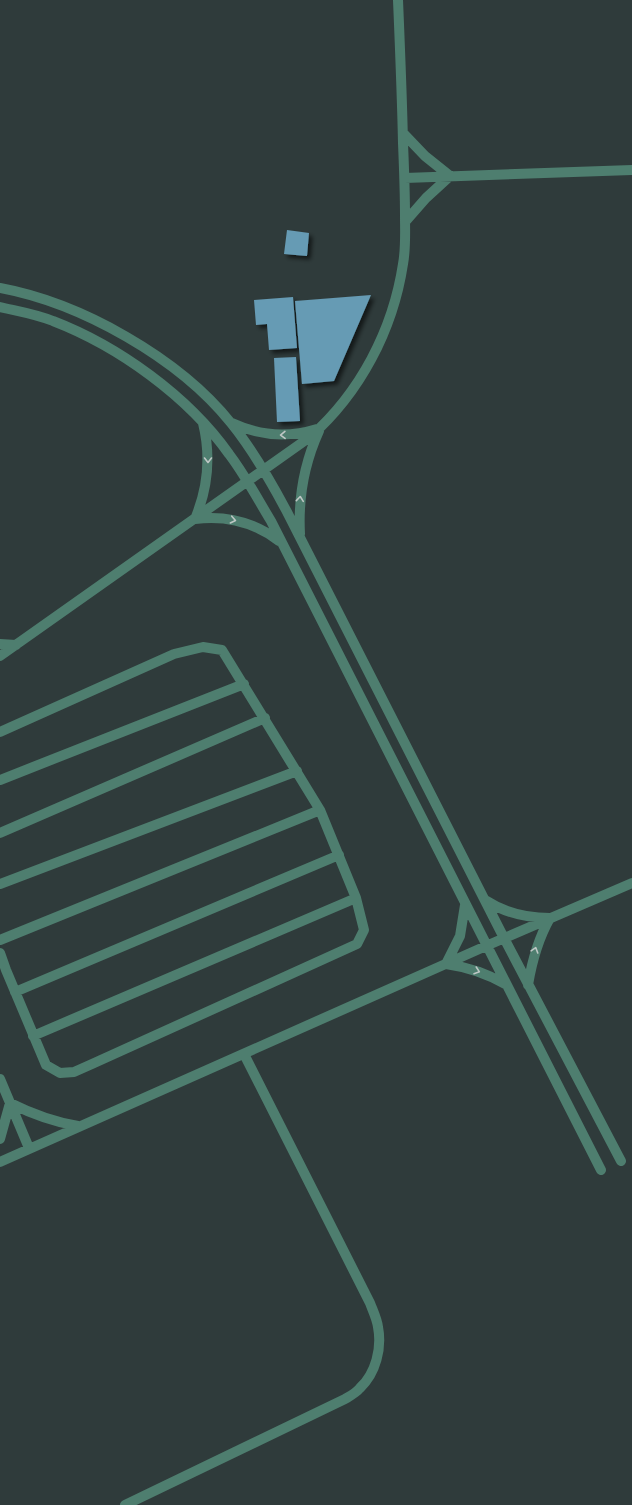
<svg xmlns="http://www.w3.org/2000/svg" width="632" height="1505" font-family="'Roboto Condensed',sans-serif">
<style>
.built{fill:#2f3b3b}
.building{fill:#669bb4;filter:url(#shadow)}
.lines{fill:none;stroke-linecap:round;stroke-linejoin:round}
.minor{stroke:#4e7e6f;stroke-width:10}
.oneway{stroke:#bec7c5}
</style>
<defs>
<filter id="shadow"><feDropShadow dx="3.5" dy="3.5" stdDeviation="2" flood-color="#0009"/></filter>
</defs>
<rect width="100%" height="100%" fill="#2c2f30"/>
<path class="built" d="M 0,0 L 632,0 L 632,1505 L 0,1505 Z"/>
<path class="building" d="M 287,230 L 309,233 L 307,256 L 284,254 Z
M 371,295 L 334,381 L 302,384 L 295,301 Z
M 293,297 L 297,348 L 269,350 L 267,324 L 256,325 L 254,300 Z
M 296,357 L 300,421 L 277,422 L 274,358 Z"/>
<g class="lines">
<path class="minor" d="M 403,133 L 425,156 L 450,176 L 426,198 L 405,222
M 405,178 L 632,170
M 0,288 C 81,303 179,358 231,423 C 253,450 270,480 286,510 L 504,938 L 621,1161
M 0,307 C 17,311 36,314 53,321 C 118,346 188,396 229,454 C 245,475 257,498 271,521 L 601,1170
M 203,423 C 211,456 208,488 195,519 C 226,515 254,522 279,541
M 232,423 C 260,436 288,438 317,429
M 300,534 C 298,497 304,464 319,431
M 0,644 L 16,645
M 0,656 L 310,437 C 360,393 393,330 403,264 C 406,248 405,232 405,216 C 405,191 404,167 403,143 C 402,95 400,48 398,0
M 0,732 L 174,654 L 203,647 L 222,650 L 320,810 L 356,898 L 364,930 L 357,944 L 92,1064 L 74,1072 L 60,1073 L 46,1065 L 6,970 L 0,953
M 0,780 L 244,684
M 0,833 L 265,718
M 0,884 L 297,771
M 485,900 C 505,913 525,918 550,918 C 538,939 532,961 528,985
M 465,905 L 460,936 L 446,964 C 467,967 486,973 505,984
M 0,940 L 320,810
M 15,992 L 339,855
M 33,1036 L 356,898
M 0,1079 L 29,1148
M 0,1139 L 10,1103 C 32,1114 54,1122 78,1126
M 0,1162 L 486,946 L 632,883
M 125,1505 L 345,1399 C 350,1396 356,1393 360,1388 C 376,1373 382,1348 378,1327 C 377,1319 373,1311 370,1303 L 244,1054"/>
</g>
<defs><path id="oneway-chevron" d="M-2-3.5L2.5 0L-2 3.5" fill="none" stroke-width="1.6" stroke-linecap="round" stroke-linejoin="round"/></defs>
<g class="oneway">
<use href="#oneway-chevron" transform="translate(283 435) rotate(179)"/>
<use href="#oneway-chevron" transform="translate(208 460) rotate(90)"/>
<use href="#oneway-chevron" transform="translate(300 499) rotate(-84)"/>
<use href="#oneway-chevron" transform="translate(233 520) rotate(12)"/>
<use href="#oneway-chevron" transform="translate(535 950) rotate(-73)"/>
<use href="#oneway-chevron" transform="translate(477 971) rotate(19)"/>
</g>
</svg>
